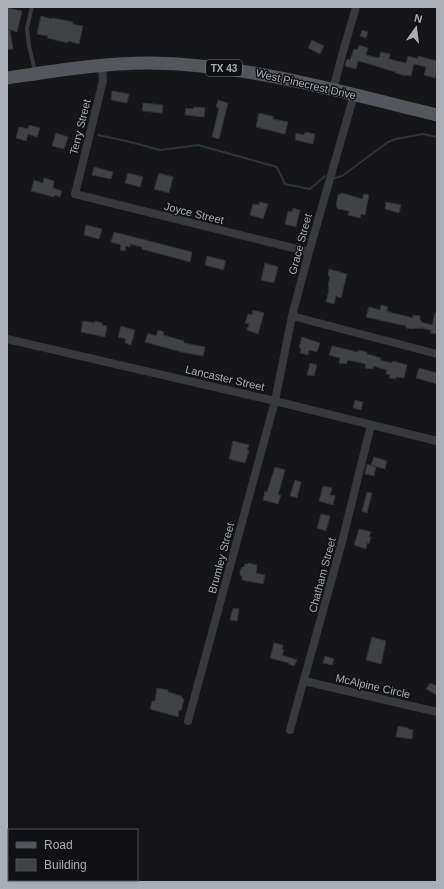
<svg xmlns="http://www.w3.org/2000/svg" width="444" height="889" font-family="Helvetica,sans-serif">
<style>
.lines{fill:none;stroke-linecap:round;stroke-linejoin:round}
.stream{stroke:#2c363c;stroke-width:2}
.building{fill:#404245;stroke:#303134}
.lane{stroke:#37393d;stroke-width:4}
.street{stroke:#37393d;stroke-width:8}
.primary{stroke:#53565c;stroke-width:13}
.labels{text-anchor:middle;stroke-width:3;stroke-linejoin:round;paint-order:stroke}
.shield{fill:#111113;stroke:#7b7f86;stroke-width:1}
.shield-label{font-size:10px;font-weight:bold;fill:#a8aeb8}
.street-label{font-size:11px;fill:#a8aeb8;stroke:#111113}
</style>
<rect width="100%" height="100%" fill="#161618"/>
<g class="lines">
<path class="stream" d="M 98,135 L 126,141 L 160,150 L 198,145 L 277,167 L 285,184 L 310,189 L 325,176
M 335,178 L 342,176 L 388,142 L 396,139 L 423,134 L 437,137"/>
</g>
<path class="building" d="M 7,8 L 22,11 L 17,32 L 7,29 Z
M 41,16 L 52,19 L 52,18 L 73,22 L 72,24 L 83,26 L 79,44 L 68,41 L 68,43 L 47,38 L 48,36 L 37,34 Z
M 7,30 L 10,30 L 13,49 L 7,50 Z
M 362,30 L 368,32 L 366,38 L 360,36 Z
M 312,40 L 324,46 L 320,54 L 308,48 Z
M 359,45 L 368,48 L 366,55 L 379,58 L 381,52 L 390,54 L 389,59 L 406,63 L 408,56 L 418,59 L 418,56 L 437,61 L 437,70 L 435,78 L 424,75 L 426,67 L 414,64 L 411,76 L 406,75 L 406,76 L 395,73 L 396,72 L 392,71 L 359,61 L 358,61 L 356,69 L 345,66 L 347,59 L 350,60 L 354,49 L 357,50 Z
M 112,91 L 129,94 L 127,103 L 111,100 Z
M 218,100 L 228,103 L 219,139 L 212,137 L 219,108 L 216,107 Z
M 143,103 L 163,105 L 162,113 L 142,111 Z
M 194,107 L 205,108 L 204,117 L 185,115 L 186,108 L 193,109 Z
M 259,113 L 274,117 L 273,119 L 288,122 L 285,134 L 256,127 Z
M 29,125 L 40,128 L 37,137 L 28,134 L 26,141 L 16,138 L 19,127 L 28,129 Z
M 305,132 L 315,134 L 313,144 L 295,140 L 296,133 L 304,135 Z
M 56,133 L 68,137 L 64,149 L 52,146 Z
M 94,167 L 113,172 L 111,179 L 92,175 Z
M 128,173 L 143,177 L 140,187 L 125,183 Z
M 159,173 L 173,177 L 169,193 L 154,189 Z
M 44,178 L 54,181 L 53,188 L 62,191 L 60,197 L 55,195 L 54,197 L 31,191 L 34,180 L 43,183 Z
M 342,193 L 362,199 L 364,194 L 369,195 L 365,215 L 361,214 L 360,218 L 348,215 L 349,211 L 338,209 L 336,206 L 338,195 Z
M 260,202 L 268,204 L 263,219 L 250,215 L 253,204 L 259,205 Z
M 386,202 L 401,205 L 399,213 L 385,209 Z
M 293,208 L 300,210 L 296,227 L 285,224 L 288,211 L 292,212 Z
M 86,225 L 102,229 L 99,239 L 84,235 Z
M 114,232 L 192,252 L 190,262 L 142,249 L 142,247 L 130,244 L 130,247 L 126,246 L 125,251 L 120,250 L 121,245 L 111,242 Z
M 207,256 L 226,261 L 223,270 L 205,265 Z
M 265,263 L 278,267 L 274,283 L 261,280 Z
M 329,269 L 347,274 L 341,298 L 336,296 L 334,304 L 326,302 L 329,290 L 328,290 L 329,286 L 328,285 L 330,277 L 328,276 Z
M 381,305 L 388,307 L 387,311 L 393,313 L 413,318 L 413,315 L 420,316 L 420,320 L 421,320 L 421,322 L 432,325 L 435,313 L 437,313 L 437,334 L 430,333 L 431,330 L 420,328 L 419,329 L 414,328 L 414,329 L 406,328 L 406,326 L 366,317 L 369,307 L 380,310 Z
M 253,310 L 264,313 L 258,334 L 247,330 L 249,324 L 245,323 L 248,314 L 252,315 Z
M 83,321 L 95,323 L 95,321 L 102,323 L 102,325 L 107,326 L 105,337 L 81,332 Z
M 121,326 L 135,330 L 131,345 L 125,343 L 126,339 L 118,337 Z
M 158,330 L 164,332 L 163,335 L 184,341 L 184,343 L 205,347 L 203,356 L 181,352 L 145,342 L 148,333 L 156,336 Z
M 302,337 L 320,343 L 317,352 L 309,350 L 308,355 L 300,353 L 301,348 L 299,348 Z
M 332,346 L 358,352 L 358,350 L 367,352 L 367,354 L 381,358 L 380,360 L 392,363 L 393,361 L 407,365 L 404,378 L 396,377 L 396,379 L 389,378 L 390,375 L 386,374 L 387,370 L 373,366 L 373,369 L 365,368 L 366,364 L 348,360 L 346,364 L 339,363 L 340,358 L 329,355 Z
M 310,363 L 317,365 L 314,376 L 307,375 Z
M 419,368 L 437,373 L 437,384 L 416,378 Z
M 355,400 L 363,402 L 361,410 L 353,408 Z
M 233,441 L 249,445 L 247,450 L 249,451 L 245,463 L 229,459 Z
M 374,457 L 387,461 L 385,469 L 371,465 Z
M 367,464 L 376,467 L 374,476 L 365,474 Z
M 275,467 L 285,470 L 278,495 L 281,495 L 278,504 L 263,500 L 265,491 L 267,492 Z
M 295,480 L 301,482 L 297,498 L 290,496 Z
M 323,486 L 332,488 L 330,495 L 335,496 L 333,505 L 319,501 Z
M 367,492 L 372,493 L 367,513 L 362,511 Z
M 321,514 L 330,516 L 326,531 L 317,528 Z
M 359,529 L 371,532 L 369,537 L 371,537 L 369,544 L 367,543 L 366,549 L 354,545 Z
M 248,563 L 257,565 L 256,573 L 265,575 L 263,584 L 242,580 L 242,576 L 240,575 L 240,571 L 242,567 L 244,567 L 245,564 L 248,564 Z
M 233,608 L 239,609 L 237,621 L 230,620 L 232,611 L 233,611 Z
M 372,637 L 386,641 L 381,664 L 366,660 Z
M 274,643 L 283,645 L 282,649 L 284,650 L 282,655 L 297,660 L 294,666 L 288,664 L 289,663 L 270,658 Z
M 325,656 L 334,659 L 332,665 L 323,663 Z
M 430,683 L 437,686 L 437,695 L 426,689 Z
M 157,688 L 168,690 L 168,692 L 182,696 L 182,698 L 184,699 L 181,711 L 179,710 L 178,717 L 150,709 L 152,701 L 155,701 Z
M 398,726 L 409,728 L 408,729 L 413,730 L 412,739 L 396,737 Z"/>
<g class="lines">
<path class="lane" d="M 32,7 L 27,28 L 29,46 L 35,71"/>
<path class="street" d="M 102,65 L 103,81 L 75,194 L 309,252
M 333,90 L 342,55 L 356,7
M 292,316 L 437,354
M 7,339 L 275,401 L 437,441
M 304,681 L 437,712
M 188,721 L 275,401 L 292,316 L 309,252 L 354,95
M 290,730 L 342,542 L 371,425"/>
<path class="primary" d="M 7,78 C 54,71 101,63 149,63 C 247,64 342,92 437,115"/>
</g>
<g class="labels">
<rect class="shield" x="206" y="60" width="36" height="16" rx="3"/>
<g class="shield-label">
<text x="224" y="72">TX 43</text>
</g>
<g class="street-label">
<text transform="translate(306 84) rotate(13)" y="4">West Pinecrest Drive</text>
<text transform="translate(80 127) rotate(-76)" y="4">Terry Street</text>
<text transform="translate(194 213) rotate(14)" y="4">Joyce Street</text>
<text transform="translate(300 244) rotate(-75)" y="4">Grace Street</text>
<text transform="translate(225 378) rotate(13)" y="4">Lancaster Street</text>
<text transform="translate(221 558) rotate(-75)" y="4">Brumley Street</text>
<text transform="translate(322 575) rotate(-75)" y="4">Chatham Street</text>
<text transform="translate(373 686) rotate(13)" y="4">McAlpine Circle</text>
</g>
</g>
<rect width="444" height="889" fill="none" stroke="#a8aeb8" stroke-width="16"/>
<rect x="8" y="829" width="130" height="52" fill="#111113" stroke="#4d5055"/>
<rect x="16" y="842" width="20" height="6" fill="#53565c" stroke="#4d5055"/>
<text x="44" y="849" font-size="12" fill="#a8aeb8">Road</text>
<rect x="16" y="859" width="20" height="12" fill="#404245" stroke="#4d5055"/>
<text x="44" y="869" font-size="12" fill="#a8aeb8">Building</text>
<g transform="translate(416 28) rotate(14)" stroke="#111113" stroke-width="3" paint-order="stroke">
<path d="M0-3L7 15L0 10L-7 15Z" fill="#a8aeb8"/>
<text y="-6" font-size="11" font-weight="bold" text-anchor="middle" fill="#a8aeb8">N</text>
</g>
</svg>
